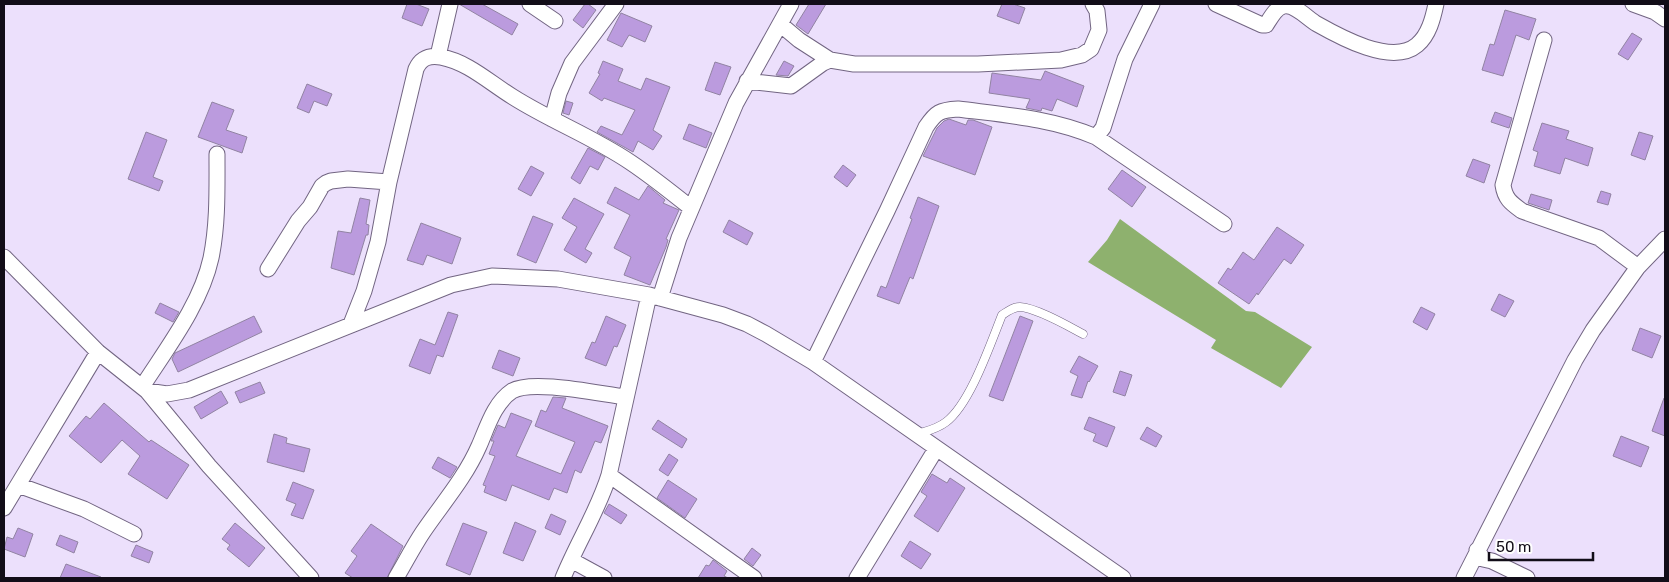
<svg xmlns="http://www.w3.org/2000/svg" width="1669" height="582" font-family="Rubik,sans-serif">
<style>
.forest{fill:#8eb16e}
.building{fill:#bb9bde;stroke:#9183a2}
.lines{fill:none;stroke-linecap:round;stroke-linejoin:round}
.lane-casing{stroke:#726582;stroke-width:9}
.street-casing{stroke:#726582;stroke-width:17}
.lane{stroke:#fff;stroke-width:8}
.street{stroke:#fff;stroke-width:15}
</style>
<rect width="100%" height="100%" fill="#ece0fc"/>
<path class="forest" d="M 1120,219 L 1246,311 L 1255,312 L 1312,347 L 1281,388 L 1211,348 L 1216,340 L 1088,262 L 1107,240 Z"/>
<path class="building" d="M 407,4 L 416,4 L 429,9 L 422,26 L 402,18 Z
M 459,4 L 482,4 L 518,24 L 512,35 Z
M 585,4 L 588,4 L 596,10 L 583,28 L 573,20 Z
M 809,4 L 826,4 L 808,34 L 796,25 Z
M 1002,4 L 1013,4 L 1025,8 L 1019,24 L 997,16 Z
M 1505,10 L 1536,19 L 1529,40 L 1516,35 L 1503,76 L 1482,70 L 1490,44 L 1494,45 Z
M 621,13 L 652,26 L 645,42 L 629,35 L 622,47 L 607,40 Z
M 1632,33 L 1642,39 L 1628,60 L 1618,54 Z
M 603,61 L 623,69 L 618,81 L 641,90 L 646,78 L 670,87 L 653,130 L 662,136 L 653,150 L 638,141 L 633,152 L 597,132 L 601,126 L 622,135 L 635,110 L 604,98 L 602,101 L 589,93 L 600,74 L 598,73 Z
M 784,61 L 794,66 L 788,76 L 776,75 Z
M 715,62 L 731,67 L 720,95 L 705,90 Z
M 1045,71 L 1084,86 L 1077,107 L 1057,99 L 1052,111 L 1042,108 L 1041,111 L 1026,108 L 1030,99 L 989,93 L 992,73 L 1041,80 Z
M 307,84 L 332,94 L 327,106 L 314,101 L 309,113 L 297,108 Z
M 566,101 L 573,103 L 569,115 L 563,113 Z
M 212,102 L 234,110 L 226,130 L 247,137 L 242,153 L 198,137 Z
M 1495,112 L 1512,118 L 1509,128 L 1491,122 Z
M 949,119 L 966,125 L 968,120 L 973,120 L 992,127 L 975,175 L 923,156 L 937,128 L 944,121 Z
M 1542,123 L 1569,131 L 1566,139 L 1593,148 L 1588,166 L 1565,158 L 1560,174 L 1534,166 L 1538,152 L 1533,150 Z
M 689,124 L 712,133 L 706,148 L 683,139 Z
M 146,132 L 167,140 L 153,177 L 163,181 L 159,191 L 128,179 Z
M 1639,132 L 1653,136 L 1645,160 L 1631,155 Z
M 588,148 L 605,157 L 598,170 L 590,166 L 580,184 L 571,178 Z
M 1473,159 L 1490,165 L 1484,183 L 1466,176 Z
M 843,165 L 856,175 L 847,187 L 834,177 Z
M 531,166 L 544,173 L 531,196 L 518,189 Z
M 1122,170 L 1146,187 L 1132,207 L 1108,189 Z
M 648,186 L 665,200 L 663,203 L 679,210 L 666,239 L 668,240 L 666,247 L 650,285 L 624,275 L 631,257 L 614,248 L 630,215 L 607,203 L 615,187 L 639,200 Z
M 1601,191 L 1611,194 L 1608,205 L 1597,202 Z
M 1531,194 L 1552,200 L 1549,210 L 1528,203 Z
M 918,197 L 939,206 L 913,279 L 910,277 L 899,304 L 877,296 L 881,286 L 886,288 L 912,219 L 910,218 Z
M 360,198 L 370,200 L 366,224 L 369,225 L 368,235 L 366,235 L 354,275 L 331,268 L 338,231 L 351,233 Z
M 574,198 L 604,214 L 585,249 L 592,253 L 586,263 L 564,250 L 577,227 L 562,218 Z
M 533,216 L 553,224 L 536,263 L 517,255 Z
M 729,220 L 753,233 L 747,245 L 723,232 Z
M 421,223 L 461,238 L 452,264 L 427,255 L 423,265 L 407,260 Z
M 1277,227 L 1304,245 L 1291,264 L 1284,259 L 1258,295 L 1257,293 L 1249,304 L 1218,283 L 1228,268 L 1231,270 L 1243,252 L 1254,260 Z
M 1499,294 L 1514,301 L 1505,317 L 1491,310 Z
M 160,303 L 179,312 L 173,322 L 155,313 Z
M 1421,307 L 1435,314 L 1427,330 L 1413,322 Z
M 448,312 L 458,315 L 443,357 L 437,355 L 430,374 L 409,366 L 420,339 L 435,345 Z
M 254,316 L 262,332 L 178,372 L 172,359 L 175,353 Z
M 606,316 L 626,325 L 617,347 L 614,346 L 606,366 L 585,358 L 592,342 L 595,343 Z
M 1020,316 L 1033,321 L 1003,401 L 989,396 Z
M 1640,328 L 1661,336 L 1652,358 L 1632,350 Z
M 499,350 L 520,358 L 513,376 L 492,368 Z
M 1079,356 L 1098,366 L 1089,382 L 1088,381 L 1082,398 L 1071,395 L 1078,376 L 1070,372 Z
M 1120,371 L 1132,375 L 1125,396 L 1113,392 Z
M 260,382 L 265,393 L 240,403 L 235,392 Z
M 221,391 L 228,403 L 201,419 L 194,407 Z
M 553,397 L 566,398 L 562,408 L 608,426 L 601,443 L 595,441 L 581,473 L 575,470 L 567,493 L 554,488 L 549,500 L 512,485 L 506,501 L 484,492 L 486,486 L 483,485 L 495,456 L 489,454 L 494,441 L 491,441 L 498,425 L 505,428 L 511,413 L 532,421 L 516,456 L 561,474 L 575,442 L 535,426 L 541,410 L 546,412 Z
M 1664,398 L 1665,398 L 1665,436 L 1652,431 Z
M 104,403 L 149,442 L 151,440 L 189,465 L 167,499 L 128,474 L 140,456 L 122,440 L 101,463 L 69,436 L 86,416 L 90,419 Z
M 1089,417 L 1115,427 L 1107,447 L 1093,441 L 1096,434 L 1084,429 Z
M 658,420 L 687,439 L 682,448 L 652,429 Z
M 1147,427 L 1162,436 L 1156,447 L 1140,439 Z
M 274,434 L 287,438 L 286,443 L 310,449 L 304,472 L 267,462 Z
M 1621,436 L 1649,447 L 1641,467 L 1613,456 Z
M 669,454 L 678,460 L 668,476 L 659,470 Z
M 438,457 L 457,467 L 450,478 L 432,468 Z
M 932,474 L 947,483 L 950,478 L 965,488 L 938,532 L 914,516 L 927,496 L 921,492 Z
M 668,480 L 697,499 L 685,518 L 657,498 Z
M 293,482 L 314,490 L 303,519 L 291,515 L 296,504 L 286,500 Z
M 609,504 L 627,515 L 621,524 L 604,513 Z
M 551,514 L 566,521 L 560,535 L 545,528 Z
M 515,522 L 536,531 L 523,561 L 503,553 Z
M 235,523 L 265,548 L 249,567 L 227,549 L 230,545 L 222,539 Z
M 463,523 L 487,532 L 470,575 L 446,565 Z
M 371,524 L 403,546 L 387,578 L 353,578 L 345,573 L 357,556 L 351,551 Z
M 18,528 L 33,534 L 25,557 L 4,549 L 7,537 L 13,539 Z
M 60,535 L 78,542 L 74,553 L 56,545 Z
M 910,541 L 931,554 L 921,569 L 901,556 Z
M 136,545 L 153,552 L 149,563 L 131,556 Z
M 752,548 L 761,555 L 753,566 L 744,559 Z
M 713,560 L 727,571 L 724,576 L 728,578 L 698,578 L 706,565 L 709,566 Z
M 66,564 L 101,577 L 100,578 L 60,578 Z"/>
<g class="lines">
<g class="lane-casing">
<path id="lane" d="M 917,434 C 927,431 937,429 946,422 C 970,404 990,345 1002,315 C 1008,311 1013,307 1020,307 C 1037,308 1068,326 1083,334"/>
</g>
<g class="street-casing">
<path id="street" d="M 530,4 L 555,21
M 1216,4 L 1262,25 L 1266,25 C 1270,19 1276,7 1284,6 C 1295,4 1308,19 1317,24 C 1340,37 1392,66 1417,45 C 1429,35 1433,18 1436,4
M 1633,4 L 1655,12 L 1665,19
M 780,24 L 799,40 L 830,60
M 1544,40 L 1503,185 C 1505,199 1511,203 1522,211 L 1599,238 L 1638,267
M 438,56 L 450,4
M 747,81 L 791,86 L 823,63 L 830,60 L 854,64 L 978,64 L 1061,60 L 1082,55 L 1091,49 L 1099,30 L 1097,11 L 1093,4
M 552,119 L 559,93 L 572,63 L 616,4
M 1096,137 L 1103,128 L 1125,59 L 1152,4
M 4,257 L 98,352 L 147,391 L 209,466 L 311,578
M 268,269 L 298,221 L 310,207 L 322,186 L 326,183 L 331,181 L 348,179 L 389,182
M 660,298 L 679,238 L 736,103 L 791,4
M 351,324 L 364,291 L 378,242 L 389,182 L 416,69 C 421,58 429,55 441,57 C 468,62 490,83 513,97 C 551,121 593,137 630,162 C 651,176 671,192 691,208
M 813,362 L 887,211 L 926,127 C 936,112 940,110 958,109 C 1005,115 1052,118 1096,137 L 1224,224
M 142,387 C 167,348 201,304 211,258 C 218,224 217,189 217,154
M 147,391 L 167,394 L 189,390 L 451,285 L 492,276 L 558,279 L 649,295 L 723,315 L 747,324 L 766,334 L 813,362 L 1123,578
M 609,475 L 754,578
M 18,485 L 84,509 L 134,534
M 4,508 L 98,352
M 1477,550 L 1483,559 L 1492,561 L 1527,578
M 571,560 L 604,578
M 396,578 C 405,563 413,547 423,532 C 442,504 465,478 479,446 C 487,428 494,403 512,391 C 532,379 600,394 625,397
M 563,578 C 577,543 598,511 609,475 L 649,295
M 857,578 L 936,449
M 1464,578 L 1575,360 L 1593,330 L 1638,267 L 1665,239"/>
</g>
<use href="#lane" class="lane"/>
<use href="#street" class="street"/>
</g>
<rect width="1669" height="582" fill="none" stroke="#120d18" stroke-width="10"/>
<path d="M1489 552v8h104v-8" fill="none" stroke="#120d18" stroke-width="2.5"/>
<text x="1496" y="552" font-size="15" fill="#120d18" stroke="#ffffff" stroke-width="4" paint-order="stroke">50 m</text>
</svg>
